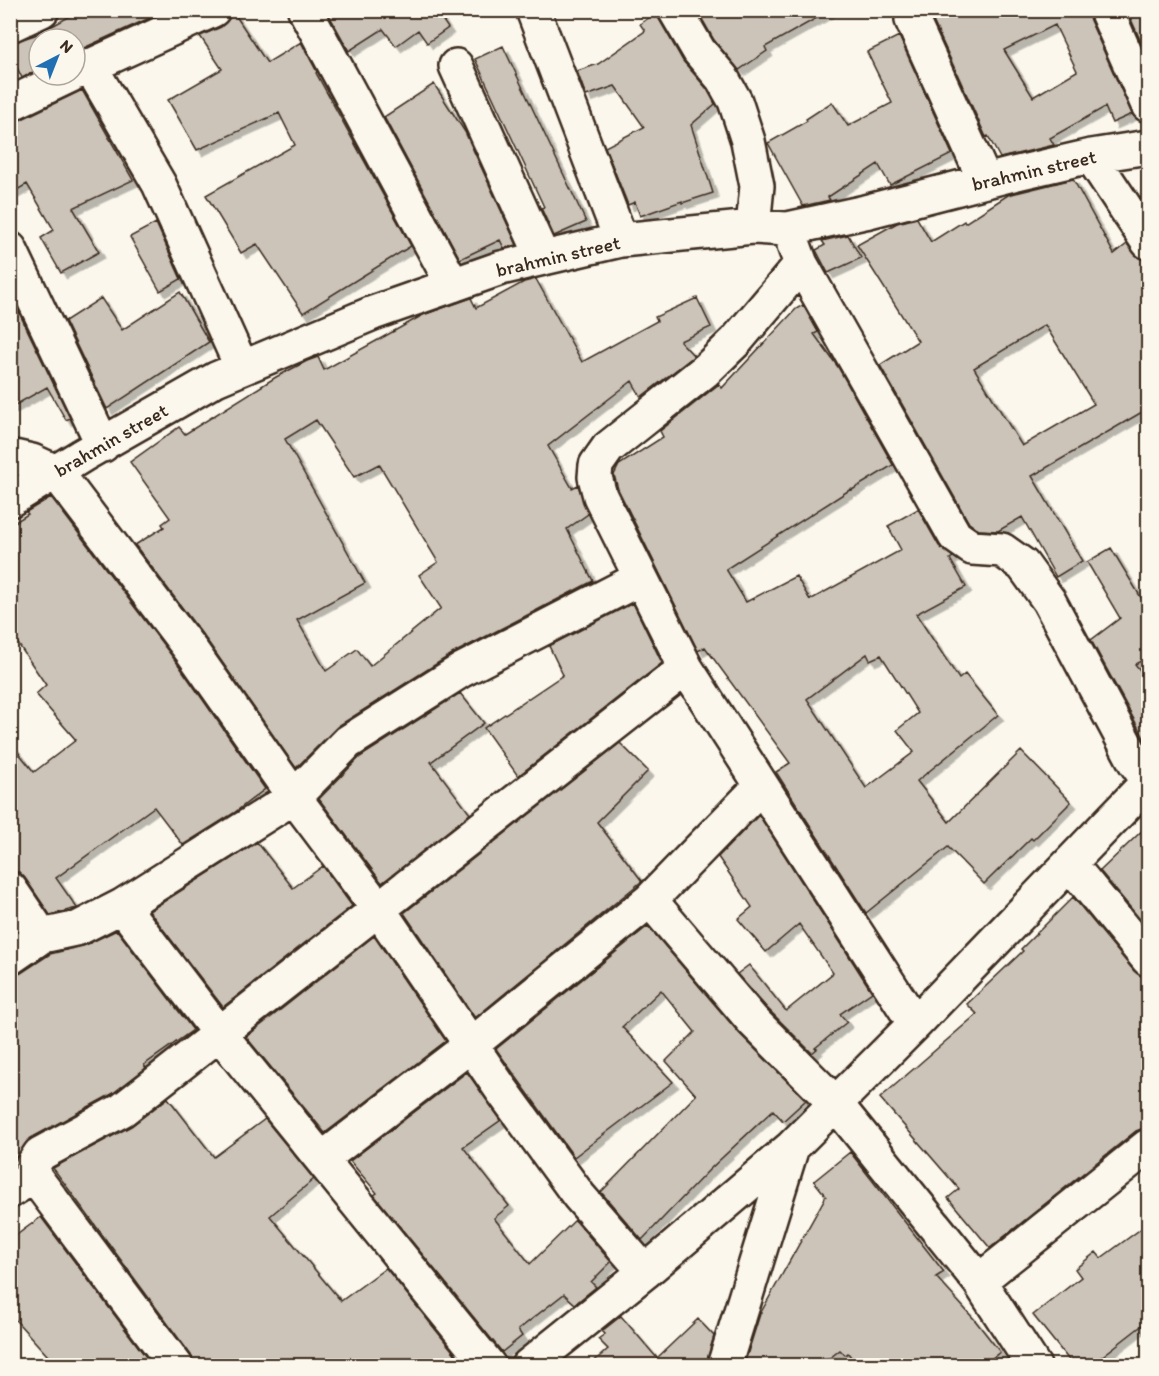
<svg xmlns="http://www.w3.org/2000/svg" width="1159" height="1376" font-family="Itim,sans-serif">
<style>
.building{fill:#ccc4b9;stroke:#3b2a1e;stroke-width:1.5;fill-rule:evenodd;filter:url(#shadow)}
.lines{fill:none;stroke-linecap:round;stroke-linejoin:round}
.minor-casing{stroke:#3b2a1e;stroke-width:38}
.minor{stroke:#fbf7ec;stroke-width:33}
.labels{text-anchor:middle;stroke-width:6;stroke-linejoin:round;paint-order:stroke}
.street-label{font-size:20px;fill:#3b2a1e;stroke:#fbf7ec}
</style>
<defs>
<filter id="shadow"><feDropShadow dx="5.5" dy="5.5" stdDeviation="0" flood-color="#0004"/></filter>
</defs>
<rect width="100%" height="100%" fill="#fbf7ec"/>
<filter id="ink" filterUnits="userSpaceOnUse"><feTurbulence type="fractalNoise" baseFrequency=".0167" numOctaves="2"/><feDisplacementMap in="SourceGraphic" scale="12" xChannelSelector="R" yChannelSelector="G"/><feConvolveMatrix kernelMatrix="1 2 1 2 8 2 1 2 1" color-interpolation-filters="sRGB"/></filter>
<g filter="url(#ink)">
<path class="building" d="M 81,10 L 167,10 L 75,52 L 75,39 L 39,39 L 39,69 L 22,78 L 10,53 L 10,43 L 38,34 Z
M 331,10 L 444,10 L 439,15 L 448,28 L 427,43 L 418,30 L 396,46 L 383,29 L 349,51 L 328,13 Z
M 697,10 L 831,10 L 765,47 L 767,51 L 739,70 L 714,40 Z
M 928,10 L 1088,10 L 1089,18 L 1132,114 L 1112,123 L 1105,107 L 1050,138 L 1054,145 L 1000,158 L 988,136 L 986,137 ZM 1055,25 L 1077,71 L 1033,97 L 1004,50 Z
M 1127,10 L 1149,10 L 1149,60 Z
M 657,12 L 659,19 L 683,61 L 707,89 L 715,104 L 691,125 L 713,193 L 682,203 L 682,201 L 640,216 L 635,202 L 628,205 L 605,147 L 644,127 L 615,86 L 586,96 L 577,71 L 598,64 L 645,31 L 640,24 Z
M 234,13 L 267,63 L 301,42 L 317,72 L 316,73 L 411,246 L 303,313 L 257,244 L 241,253 L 206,195 L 295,145 L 279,113 L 197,150 L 168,100 L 222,69 L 200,36 L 221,27 Z
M 899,36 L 952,154 L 890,185 L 878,164 L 828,197 L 830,200 L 803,206 L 768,143 L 807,121 L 806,119 L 832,102 L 848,126 L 892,103 L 867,52 Z
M 503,46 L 586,222 L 554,236 L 541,208 L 544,207 L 475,59 Z
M 434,84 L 465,132 L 517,245 L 504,248 L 500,240 L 460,259 L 384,117 Z
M 82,90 L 133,180 L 73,208 L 99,252 L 61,273 L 41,238 L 54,230 L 27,184 L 10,194 L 10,122 L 18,121 Z
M 1073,179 L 1114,254 L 1127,244 L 1139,258 L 1149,261 L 1149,408 L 1032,476 L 1082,561 L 1056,577 L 1022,517 L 998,531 L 979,530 L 969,523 L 880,365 L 918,341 L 857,245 L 897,223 L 917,218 L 931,242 L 964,221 L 965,223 L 1008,195 ZM 1045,325 L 1094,404 L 1022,446 L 974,368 Z
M 156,223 L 181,279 L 160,291 L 130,237 Z
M 848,235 L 861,258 L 828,273 L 816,250 L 825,245 L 822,241 Z
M 536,279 L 582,362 L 657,321 L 655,317 L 697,298 L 711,327 L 680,341 L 694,356 L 641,397 L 632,381 L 548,446 L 572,488 L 578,485 L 588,514 L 567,529 L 593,581 L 452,654 L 338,726 L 296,768 L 208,642 L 135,545 L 164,527 L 162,524 L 170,518 L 130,462 L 179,427 L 185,434 L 276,377 L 307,361 L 318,357 L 324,370 L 423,315 L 471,298 L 476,308 L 524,282 ZM 316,420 L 354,477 L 379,464 L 438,562 L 419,575 L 441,608 L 370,666 L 357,649 L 326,671 L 297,620 L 365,583 L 285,439 Z
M 180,292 L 209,342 L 107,409 L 65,321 L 101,298 L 122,330 Z
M 10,294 L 70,418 L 66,420 L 47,387 L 10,408 Z
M 803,305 L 818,332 L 814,334 L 838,367 L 893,465 L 852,490 L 851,489 L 726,569 L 746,602 L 796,576 L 810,600 L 901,550 L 888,526 L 918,509 L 939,546 L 953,557 L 950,559 L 966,587 L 916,614 L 959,679 L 965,674 L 998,715 L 917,781 L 949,822 L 1021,751 L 1071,802 L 1033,840 L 1031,838 L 984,884 L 948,847 L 866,913 L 776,772 L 790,763 L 705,647 L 698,651 L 618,489 L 614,475 L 619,465 L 663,437 L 660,431 L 719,384 L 722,388 L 796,309 ZM 867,654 L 870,660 L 881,655 L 918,713 L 897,730 L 914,752 L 866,788 L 807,699 Z
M 51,497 L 178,664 L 265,789 L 234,813 L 183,845 L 154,807 L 56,878 L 77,908 L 50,915 L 25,878 L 19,872 L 10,871 L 10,742 L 34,772 L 76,740 L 36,694 L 46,685 L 10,632 L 10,525 L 28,514 L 26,512 Z
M 1111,548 L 1143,601 L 1149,597 L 1149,665 L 1145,659 L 1135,664 L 1149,681 L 1149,747 L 1091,640 L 1120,618 L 1087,562 Z
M 633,603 L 662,663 L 518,776 L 484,728 L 563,675 L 549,646 Z
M 460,693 L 484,723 L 431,762 L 470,814 L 382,883 L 319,799 L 360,757 Z
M 620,743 L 648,771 L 597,822 L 642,881 L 475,1018 L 404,913 Z
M 759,815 L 872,992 L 840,1014 L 847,1022 L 815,1048 L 817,1049 L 812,1053 L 767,1008 L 737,974 L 749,965 L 786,1011 L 833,973 L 799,924 L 766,952 L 738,919 L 752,907 L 718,857 Z
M 1149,824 L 1149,930 L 1100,871 Z
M 257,842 L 293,888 L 323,866 L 352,906 L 223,1007 L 149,911 Z
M 1073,897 L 1134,971 L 1141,976 L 1149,977 L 1149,1126 L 1136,1131 L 990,1248 L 948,1198 L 959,1189 L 880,1098 L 977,1014 L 967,1004 L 1023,951 L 1021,949 Z
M 648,926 L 739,1033 L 806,1100 L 783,1121 L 773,1110 L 709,1170 L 642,1240 L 601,1192 L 696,1095 L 666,1061 L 695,1032 L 661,990 L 622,1027 L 673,1082 L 574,1157 L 496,1049 Z
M 117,930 L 193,1030 L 144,1065 L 146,1068 L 112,1094 L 31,1138 L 10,1164 L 10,977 L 21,973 L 50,954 L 83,946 Z
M 374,936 L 446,1041 L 325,1133 L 246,1037 Z
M 467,1072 L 501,1120 L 463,1147 L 509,1206 L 494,1218 L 530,1264 L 575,1220 L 611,1262 L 591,1282 L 596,1287 L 575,1304 L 564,1294 L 518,1330 L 522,1336 L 502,1352 L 374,1195 L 377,1193 L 350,1161 Z
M 168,1098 L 214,1157 L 265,1119 L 314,1179 L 270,1216 L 341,1301 L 386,1268 L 464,1365 L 194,1365 L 191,1355 L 53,1168 L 131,1126 Z
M 850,1152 L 944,1272 L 936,1277 L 974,1319 L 1000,1352 L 983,1365 L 857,1365 L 848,1353 L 845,1355 L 840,1350 L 821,1365 L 744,1365 L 760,1314 L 826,1196 L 814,1181 Z
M 41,1217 L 152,1365 L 56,1365 L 10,1314 L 10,1240 Z
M 1149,1223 L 1149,1320 L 1091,1365 L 1073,1365 L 1033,1315 L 1081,1277 L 1075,1269 L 1096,1252 L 1101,1258 Z
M 621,1316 L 657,1358 L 698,1319 L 714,1336 L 706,1365 L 590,1365 L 608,1349 L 598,1339 L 605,1334 L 602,1331 Z"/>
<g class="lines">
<g class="minor-casing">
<path id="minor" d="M 305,10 L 453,285
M 533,10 L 621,240
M 675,10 L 699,51 L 722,78 L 735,101 L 748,141 L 757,186 L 753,227
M 1106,10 L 1148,105
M 912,20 L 985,181
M 10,25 L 42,10
M 90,66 L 159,184 L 242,368
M 456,66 L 543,258
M 75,73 L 213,10
M 10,104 L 71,75
M 1091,156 L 1148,242
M 794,245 L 801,264 L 955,536 L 972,548 L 1002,550 L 1023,565 L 1049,601 L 1135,762 L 1148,780
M 10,249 L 103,445
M 801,264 L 736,341 L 706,370 L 608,448 L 596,465 L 595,477 L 600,496 L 686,668 L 915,1024
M 10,456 L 32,461 L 56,472 L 193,653 L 294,797 L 379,910 L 501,1089 L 579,1196 L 645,1272
M 10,500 L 83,455 L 216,379 L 373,313 L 501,268 L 621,240 L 753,227 L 787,229 L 865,212 L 1013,174 L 1091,156 L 1148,147
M 1070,864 L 1148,959
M 10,889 L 42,936
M 650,900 L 753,1021 L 836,1104 L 979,1281 L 1034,1366
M 122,906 L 219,1033 L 489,1366
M 10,958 L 42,936 L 79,928 L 122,906 L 294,797 L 348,742 L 462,670 L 641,578
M 322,1159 L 471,1045 L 650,900 L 761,786
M 10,1191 L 34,1176
M 979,1281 L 1148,1146
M 176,1366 L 34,1176 L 32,1166 L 40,1154 L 122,1110 L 686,668
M 528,1366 L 645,1272 L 792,1147 L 915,1024 L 1148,782
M 724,1366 L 792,1147"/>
</g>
<use href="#minor" class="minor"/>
</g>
</g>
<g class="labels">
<g class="street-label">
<text transform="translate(1034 170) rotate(-13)" y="7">brahmin street</text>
<text transform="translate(558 256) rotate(-13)" y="7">brahmin street</text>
<text transform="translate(111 440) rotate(-30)" y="7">brahmin street</text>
</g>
</g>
<rect width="1159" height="1376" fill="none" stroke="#fbf7ec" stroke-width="36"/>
<rect x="18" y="18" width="1123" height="1340" fill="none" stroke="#3b2a1e" stroke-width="2" filter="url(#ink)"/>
<g transform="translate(57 57) rotate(42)"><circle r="28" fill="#fbf7ec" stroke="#aea59a" stroke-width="1.5"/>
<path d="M0-4.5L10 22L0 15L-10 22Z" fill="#1f6fb2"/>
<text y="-9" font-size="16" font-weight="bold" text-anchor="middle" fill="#3b2a1e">N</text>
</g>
</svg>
